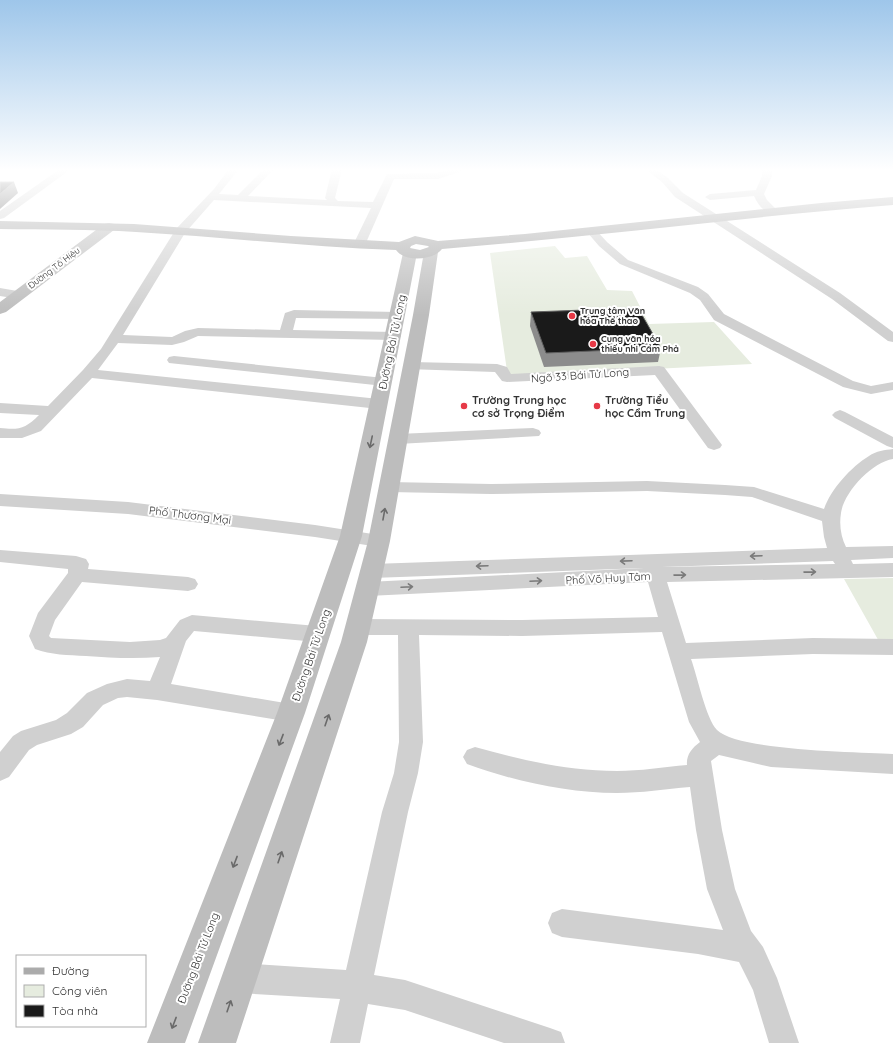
<svg xmlns="http://www.w3.org/2000/svg" width="893" height="1043" font-family="Quicksand,sans-serif">
<style>
.green{fill:#e6ecdf}
.lines{fill:none;stroke-linecap:round;stroke-linejoin:round}
.street{fill:#d0d0d0;fill-rule:evenodd}
.secondary{fill:#bdbdbd;fill-rule:evenodd}
.primary{fill:#ababab;fill-rule:evenodd}
.wall{fill:#8c8c8c}
.shaded-wall{fill:#5f5f5f}
.building{fill:#1a1a1a;stroke:#5f5f5f}
.oneway{stroke:#6a6a6a}
.oneway2{stroke:#7a7a7a}
.poi-dot{fill:#e63946;stroke:#fff;stroke-width:1.5}
.labels{text-anchor:middle;stroke-width:4;stroke-linejoin:round;paint-order:stroke}
.far-street-label{font-size:9px;fill:#333;stroke:#fff}
.far-poi-label{font-size:9px;font-weight:bold;fill:#333;stroke:#fff;text-anchor:start}
.street-label{font-size:11px;fill:#333;stroke:#fff}
.poi-label{font-size:11px;font-weight:bold;fill:#333;stroke:#fff;text-anchor:start}
</style>
<rect width="100%" height="100%" fill="#fff"/>
<path class="green" d="M 555,246 L 565,258 L 587,256 L 607,290 L 632,291 L 649,324 L 714,322 L 752,364 L 516,376 L 509,375 L 507,371 L 490,253 Z
M 893,578 L 893,645 L 881,645 L 844,579 Z"/>
<g class="lines">
<path class="street" d="M 60,169 L 71,169 L 4,218 L 0,219 L 0,211 Z
M 229,169 L 239,169 L 219,194 L 238,195 L 264,169 L 274,169 L 248,196 L 327,200 L 325,198 L 332,169 L 342,169 L 335,198 L 338,201 L 373,202 L 387,174 L 437,173 L 450,169 L 464,169 L 462,171 L 438,179 L 394,179 L 365,245 L 359,248 L 353,245 L 371,208 L 214,200 L 185,233 L 123,335 L 172,337 L 185,331 L 198,328 L 280,330 L 285,313 L 294,310 L 398,312 L 403,313 L 404,316 L 403,319 L 296,318 L 293,330 L 394,332 L 399,333 L 401,336 L 399,339 L 394,340 L 198,336 L 184,342 L 172,345 L 118,343 L 98,370 L 379,399 L 384,401 L 387,404 L 384,407 L 379,409 L 92,378 L 41,431 L 22,438 L 0,438 L 0,428 C 19,430 25,429 39,415 L 0,413 L 0,403 L 48,406 L 83,370 L 101,349 L 176,229 L 214,189 Z
M 645,169 L 656,169 L 668,178 L 683,193 L 840,293 L 893,332 L 893,342 L 888,341 L 832,299 L 675,197 L 662,182 Z
M 762,169 L 772,169 L 772,176 L 764,194 L 767,200 L 779,212 L 778,214 C 767,217 758,205 754,196 L 710,200 L 705,197 L 710,194 L 756,190 L 762,176 Z
M 592,229 L 596,230 L 607,242 L 628,260 L 698,287 L 708,294 L 724,314 L 853,381 L 871,386 L 893,382 L 893,390 L 871,394 L 843,387 L 714,320 L 700,300 L 690,293 L 620,264 L 599,246 L 587,232 L 588,230 Z
M 0,288 L 23,292 L 25,295 L 23,298 L 19,299 L 0,296 Z
M 174,356 L 384,378 L 389,379 L 391,382 L 389,385 L 384,386 L 169,363 L 167,360 L 169,357 Z
M 412,362 L 497,364 L 507,367 L 511,374 L 659,366 L 664,367 L 722,445 L 720,448 L 714,450 L 708,448 L 655,375 L 507,382 L 502,381 L 495,372 L 407,369 L 405,366 L 407,363 Z
M 840,410 L 845,412 L 893,437 L 893,448 L 887,446 L 835,418 L 832,415 L 835,412 Z
M 533,428 L 539,430 L 541,433 L 539,436 L 398,444 L 392,442 L 390,439 L 392,436 L 398,434 Z
M 893,449 L 893,459 C 872,462 844,492 841,513 C 839,525 841,537 846,547 L 893,546 L 893,558 L 851,560 L 853,564 L 893,563 L 893,577 L 667,582 L 686,643 L 813,638 L 893,639 L 893,655 L 813,654 L 691,659 C 697,675 706,719 717,730 C 738,751 859,752 893,754 L 893,774 L 771,767 L 719,755 L 711,761 L 722,830 L 735,889 L 751,931 L 763,947 L 777,978 L 799,1043 L 769,1043 L 753,990 L 739,962 L 698,954 L 562,937 L 552,933 L 548,923 L 552,913 L 562,909 L 723,930 L 707,889 L 696,830 L 690,787 C 666,789 641,793 617,793 C 566,793 514,781 467,764 L 463,757 L 467,750 L 475,747 C 523,760 567,771 617,771 C 640,771 664,767 687,765 C 686,755 692,748 700,742 L 689,722 L 662,632 L 522,636 L 419,635 L 423,742 L 418,773 L 408,812 L 374,975 L 405,980 L 550,1028 L 561,1032 L 565,1043 L 504,1043 L 405,1010 L 368,1004 L 360,1043 L 330,1043 L 340,999 L 239,993 L 229,988 L 224,978 L 229,968 L 239,963 L 346,970 L 382,812 L 394,773 L 399,742 L 398,635 L 358,635 L 351,632 L 348,627 L 351,622 L 358,619 L 522,620 L 658,617 L 648,582 L 368,596 L 361,594 L 358,589 L 361,584 L 368,582 L 644,568 L 372,578 L 365,576 L 362,571 L 365,566 L 372,564 L 827,548 L 824,537 L 822,521 L 752,497 L 725,495 L 647,491 L 491,494 L 389,492 L 383,491 L 380,487 L 383,483 L 389,482 L 491,484 L 647,481 L 725,485 L 754,487 L 824,509 C 831,489 851,467 869,456 C 876,451 885,450 893,449 ZM 833,561 L 835,564 L 662,567 Z
M 0,494 L 128,502 L 315,525 L 379,535 L 386,537 L 388,541 L 386,545 L 379,547 L 315,537 L 128,514 L 0,506 Z
M 0,550 L 76,556 L 86,559 L 89,564 L 88,569 L 188,577 L 195,579 L 198,584 L 195,589 L 188,591 L 82,582 L 55,620 L 49,636 L 51,638 L 130,642 L 160,640 L 166,638 L 180,620 L 192,615 L 317,626 L 324,628 L 327,634 L 324,640 L 317,642 L 194,631 L 186,641 L 171,684 L 291,704 L 299,706 L 302,713 L 299,720 L 291,722 L 157,700 L 127,697 L 118,698 L 103,705 L 83,727 L 71,734 L 37,745 L 29,750 L 9,777 L 0,781 L 0,752 L 13,736 L 21,731 L 56,720 L 67,713 L 87,693 L 107,684 L 127,679 L 150,681 L 160,657 C 136,659 111,658 86,656 C 68,655 51,655 35,649 L 29,636 L 38,613 L 68,573 L 68,569 L 0,562 Z"/>
<path class="secondary" d="M 109,223 L 114,224 L 116,227 L 114,230 L 6,312 L 0,314 L 0,302 L 104,224 Z
M 431,248 L 436,249 L 438,252 L 429,315 L 390,541 L 367,642 L 236,1043 L 198,1043 L 341,642 L 368,541 L 413,315 L 424,252 L 426,249 Z
M 410,249 L 415,250 L 417,253 L 362,536 L 305,713 L 185,1043 L 147,1043 L 277,713 L 340,536 L 403,253 L 405,250 Z"/>
<path class="primary" d="M 893,197 L 893,205 C 743,217 593,237 442,249 C 434,260 405,263 396,250 C 309,247 223,237 136,232 C 91,229 45,230 0,229 L 0,221 L 134,224 L 291,236 L 399,242 L 415,236 L 438,241 L 525,234 L 821,203 ZM 416,244 L 428,246 L 429,247 L 420,250 L 410,248 L 411,246 Z"/>
</g>
<path class="wall" d="M 531,312 L 661,348 L 658,362 L 544,367 L 530,326 Z"/>
<path class="shaded-wall" d="M 14,182 L 18,193 L 0,209 L 0,194 Z"/>
<path class="building" d="M 0,182 L 14,182 L 0,194 Z
M 638,308 L 661,348 L 546,353 L 531,312 Z"/>
<defs><path id="oneway-shaft" d="M-6 0H5M1.5-3L5.5 0L1.5 3" fill="none" stroke-width="1.6" stroke-linecap="round" stroke-linejoin="round"/></defs>
<g class="oneway">
<use href="#oneway-shaft" transform="translate(371 442) rotate(102)"/>
<use href="#oneway-shaft" transform="translate(384 514) rotate(-80)"/>
<use href="#oneway-shaft" transform="translate(327 720) rotate(-71)"/>
<use href="#oneway-shaft" transform="translate(281 740) rotate(111)"/>
<use href="#oneway-shaft" transform="translate(280 857) rotate(-71)"/>
<use href="#oneway-shaft" transform="translate(235 862) rotate(111)"/>
<use href="#oneway-shaft" transform="translate(229 1006) rotate(-71)"/>
<use href="#oneway-shaft" transform="translate(174 1023) rotate(111)"/>
</g>
<g class="oneway2">
<use href="#oneway-shaft" transform="translate(756 556) rotate(178)"/>
<use href="#oneway-shaft" transform="translate(626 561) rotate(178)"/>
<use href="#oneway-shaft" transform="translate(482 566) rotate(178)"/>
<use href="#oneway-shaft" transform="translate(810 572) rotate(-1)"/>
<use href="#oneway-shaft" transform="translate(680 575) rotate(-1)"/>
<use href="#oneway-shaft" transform="translate(536 581) rotate(-3)"/>
<use href="#oneway-shaft" transform="translate(407 587) rotate(-3)"/>
</g>
<linearGradient id="sky" x2="0" y2="1"><stop stop-color="#9ec6ea"/><stop offset="0.54" stop-color="#fff"/><stop offset="1" stop-color="#fff" stop-opacity="0"/></linearGradient>
<rect width="893" height="315" fill="url(#sky)"/>
<g class="poi-dot">
<circle cx="572" cy="316" r="4"/>
<circle cx="593" cy="344" r="4"/>
<circle cx="464" cy="406" r="4"/>
<circle cx="597" cy="406" r="4"/>
</g>
<g class="labels">
<g class="far-street-label">
<text transform="translate(54 268) rotate(-37)" y="3">Đường Tô Hiệu</text>
</g>
<g class="far-poi-label">
<text x="580" y="314">Trung tâm Văn<tspan x="580" dy="10">hóa Thể thao</tspan></text>
<text x="601" y="342">Cung văn hóa<tspan x="601" dy="10">thiếu nhi Cẩm Phả</tspan></text>
</g>
<g class="street-label">
<text transform="translate(392 342) rotate(-78)" y="4">Đường Bái Tử Long</text>
<text transform="translate(580 375) rotate(-4)" y="4">Ngõ 33 Bái Tử Long</text>
<text transform="translate(190 515) rotate(7)" y="4">Phố Thương Mại</text>
<text transform="translate(608 578) rotate(-3)" y="4">Phố Võ Huy Tâm</text>
<text transform="translate(311 655) rotate(-71)" y="4">Đường Bái Tử Long</text>
<text transform="translate(198 958) rotate(-69)" y="4">Đường Bái Tử Long</text>
</g>
<g class="poi-label">
<text x="472" y="404">Trường Trung học<tspan x="472" dy="13">cơ sở Trọng Điểm</tspan></text>
<text x="605" y="404">Trường Tiểu<tspan x="605" dy="13">học Cẩm Trung</tspan></text>
</g>
</g>
<rect x="16" y="955" width="130" height="72" fill="#ffffff" stroke="#adadad"/>
<rect x="24" y="968" width="20" height="6" fill="#ababab" stroke="#adadad"/>
<text x="52" y="975" font-size="12" fill="#333333">Đường</text>
<rect x="24" y="985" width="20" height="12" fill="#e6ecdf" stroke="#adadad"/>
<text x="52" y="995" font-size="12" fill="#333333">Công viên</text>
<rect x="24" y="1005" width="20" height="12" fill="#1a1a1a" stroke="#adadad"/>
<text x="52" y="1015" font-size="12" fill="#333333">Tòa nhà</text>
</svg>
